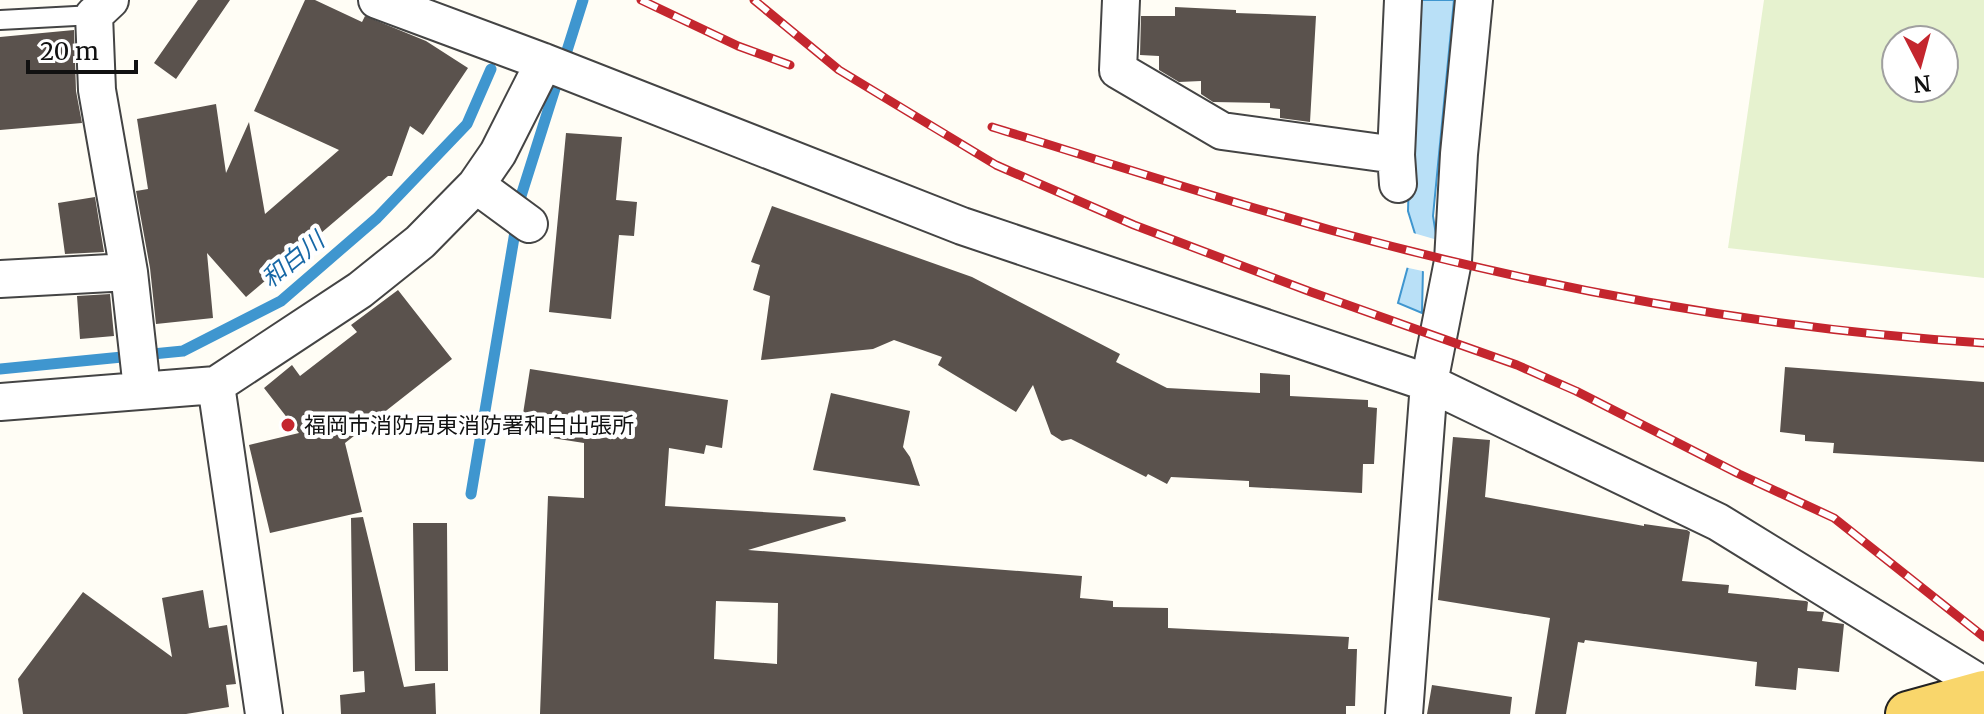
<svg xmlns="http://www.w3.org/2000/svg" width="1984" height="714" font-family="Merriweather,'Noto Sans JP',serif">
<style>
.pitch{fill:#e6f2cf;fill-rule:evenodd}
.water{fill:#b9e0f7;stroke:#3f96cf;stroke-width:2}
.pier{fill:#fffdf5}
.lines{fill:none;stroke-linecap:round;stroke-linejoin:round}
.stream{stroke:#3f96cf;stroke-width:11}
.building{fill:#5a524d;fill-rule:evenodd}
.lane-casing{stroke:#444;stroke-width:22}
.street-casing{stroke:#444;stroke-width:40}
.primary-casing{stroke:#222;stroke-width:48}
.lane{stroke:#fff;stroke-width:18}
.street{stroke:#fff;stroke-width:36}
.primary{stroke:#f9d66b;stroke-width:44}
.rail-casing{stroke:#c4262e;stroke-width:9}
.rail{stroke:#fff;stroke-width:6;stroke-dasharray:18;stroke-linecap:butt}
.poi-dot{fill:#c4262e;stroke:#fff;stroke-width:3}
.labels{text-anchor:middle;stroke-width:8;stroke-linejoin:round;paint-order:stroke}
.poi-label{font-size:22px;fill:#111;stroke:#fff;text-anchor:start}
.water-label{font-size:24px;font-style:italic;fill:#1768a6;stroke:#fff}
</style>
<rect width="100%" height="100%" fill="#fffdf5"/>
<path class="pitch" d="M 1764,0 L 1984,0 L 1984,278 L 1728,248 ZM 1896,40 L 1944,40 L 1944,88 L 1896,88 Z"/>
<path class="water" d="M 1414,0 L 1454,0 L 1433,216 L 1437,241 L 1423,268 L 1422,313 L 1398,303 L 1416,237 L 1408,211 Z"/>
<path class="pier" d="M 1410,232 L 1441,241 L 1427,272 L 1404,267 L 1412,237 Z"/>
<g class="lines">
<path class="stream" d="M 0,369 L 183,351 L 281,301 L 377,218 L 467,124 L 491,69
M 471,494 L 521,196 L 583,0"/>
</g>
<path class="building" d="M 198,0 L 230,0 L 176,79 L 154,63 Z
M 305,0 L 315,0 L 362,22 L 365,16 L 426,41 L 468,68 L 423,135 L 410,126 L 392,176 L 388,176 L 246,297 L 207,253 L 213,318 L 156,324 L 150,268 L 136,191 L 148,189 L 137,119 L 216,104 L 226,173 L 249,122 L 265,214 L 339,150 L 254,111 Z
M 1175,7 L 1236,10 L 1236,13 L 1316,16 L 1310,122 L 1280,118 L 1280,109 L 1270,108 L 1270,103 L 1213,102 L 1201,94 L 1201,81 L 1179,82 L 1159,70 L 1159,56 L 1140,55 L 1141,16 L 1175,16 Z
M 74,30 L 76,91 L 82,123 L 0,130 L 0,37 Z
M 566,133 L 622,137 L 616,200 L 637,202 L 634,236 L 619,235 L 611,319 L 549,312 Z
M 95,197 L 104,252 L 65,254 L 58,203 Z
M 772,206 L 972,277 L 1120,354 L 1116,362 L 1167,388 L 1260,393 L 1260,373 L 1290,375 L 1290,396 L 1368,400 L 1368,407 L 1377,408 L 1374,464 L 1363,464 L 1362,493 L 1249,487 L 1249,481 L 1171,477 L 1167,484 L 1148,474 L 1146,477 L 1071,439 L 1062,441 L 1051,434 L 1033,385 L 1016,412 L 938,365 L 942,357 L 894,340 L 873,349 L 761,360 L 770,296 L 753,290 L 760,265 L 751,262 Z
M 398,290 L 452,359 L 345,443 L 362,512 L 270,533 L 249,445 L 299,433 L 264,388 L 292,365 L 300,376 L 357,332 L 351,325 Z
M 110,294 L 114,336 L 80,339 L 77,296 Z
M 1785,367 L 1984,382 L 1984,462 L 1833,453 L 1834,443 L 1805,441 L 1805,435 L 1780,432 Z
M 530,369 L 728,400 L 722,448 L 706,445 L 704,454 L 669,448 L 665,506 L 845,517 L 846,521 L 748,550 L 1082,576 L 1080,598 L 1113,601 L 1113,607 L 1168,608 L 1168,628 L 1349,637 L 1348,649 L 1357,649 L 1355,706 L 1346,706 L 1346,714 L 540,714 L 548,496 L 584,498 L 584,443 L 520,433 ZM 716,601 L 778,603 L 777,664 L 714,659 Z
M 831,393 L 910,411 L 903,447 L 910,457 L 920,486 L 813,470 Z
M 1453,437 L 1490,440 L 1485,497 L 1644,526 L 1644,524 L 1687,530 L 1690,532 L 1682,581 L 1729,585 L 1728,593 L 1806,601 L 1808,602 L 1807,611 L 1824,612 L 1822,621 L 1844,624 L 1839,672 L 1798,668 L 1796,690 L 1755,686 L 1757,662 L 1585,640 L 1584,643 L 1578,642 L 1566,714 L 1535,714 L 1550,618 L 1438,600 Z
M 363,517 L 404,687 L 435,683 L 436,714 L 341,714 L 340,695 L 365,692 L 364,671 L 353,672 L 351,518 Z
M 413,523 L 447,523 L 448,671 L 415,671 Z
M 203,590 L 209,628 L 227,625 L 236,684 L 226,685 L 229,707 L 186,714 L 23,714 L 18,679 L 83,592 L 172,657 L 162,598 Z
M 1432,685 L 1512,697 L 1510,714 L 1427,714 Z"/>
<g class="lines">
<g class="lane-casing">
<path id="lane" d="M 0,20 L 94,15"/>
</g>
<g class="street-casing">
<path id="street" d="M 110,0 L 94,15 L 97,90 L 129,272 L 142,389
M 377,0 L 544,62 L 962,226 L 1429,383 L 1718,522 L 1984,686
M 1121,0 L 1118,70 L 1222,131 L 1396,155
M 1398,184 L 1396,155 L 1403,0
M 476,185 L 529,224
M 0,279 L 129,272
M 216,385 L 264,714
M 0,402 L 216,385 L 360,290 L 420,242 L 476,185 L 498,153 L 544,62
M 1404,714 L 1429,383 L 1453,261 L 1459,154 L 1474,0"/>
</g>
<g class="primary-casing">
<path id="primary" d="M 1908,714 L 1984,693"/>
</g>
<use href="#lane" class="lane"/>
<use href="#street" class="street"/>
<use href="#primary" class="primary"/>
<g class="rail-casing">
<path id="rail" d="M 641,0 L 738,46 L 790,65
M 754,0 L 839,70 L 996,165 L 1134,225 L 1311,292 L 1517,365 L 1576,391 L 1739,474 L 1834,518 L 1984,637
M 992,127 C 1106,162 1219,199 1334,231 C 1546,289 1765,329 1984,343"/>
</g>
<use href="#rail" class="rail"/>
</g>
<circle class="poi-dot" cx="288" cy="425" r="8"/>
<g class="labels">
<g class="poi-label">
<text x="304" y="433">福岡市消防局東消防署和白出張所</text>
</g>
<g class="water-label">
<text transform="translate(293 260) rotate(-39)" y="8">和白川</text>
</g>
</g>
<g transform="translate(1920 64) rotate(174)"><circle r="38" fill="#ffffff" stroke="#a0a0a0" stroke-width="2"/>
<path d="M0-6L14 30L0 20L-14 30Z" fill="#c4262e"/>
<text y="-12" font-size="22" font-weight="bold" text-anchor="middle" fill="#111111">N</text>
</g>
<path d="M28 60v12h108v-12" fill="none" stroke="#111111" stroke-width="4"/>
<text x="40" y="60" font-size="24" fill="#111111" stroke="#ffffff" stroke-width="6" paint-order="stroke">20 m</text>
</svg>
